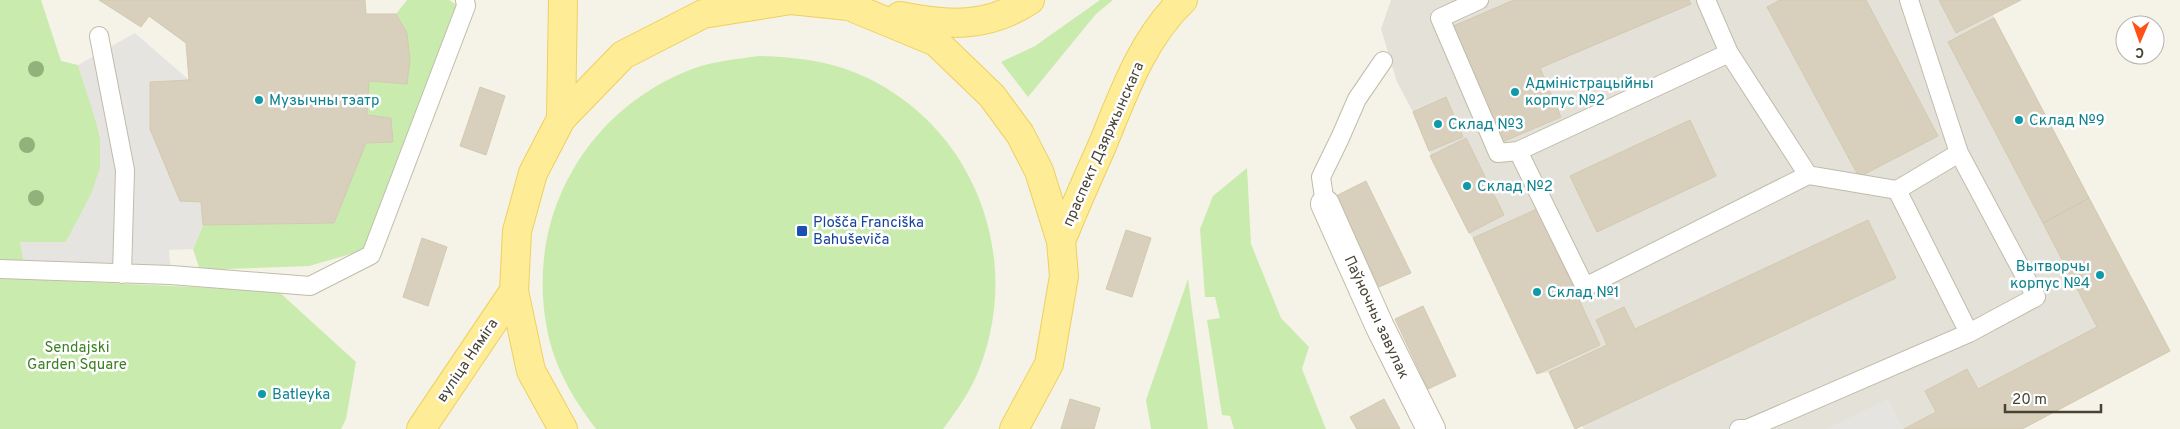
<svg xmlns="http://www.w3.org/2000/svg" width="2180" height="429" font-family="Overpass,sans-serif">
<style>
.industrial{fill:#e4e1d9}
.green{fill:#c9ecae}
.parking{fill:#e6e4e0}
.building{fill:#d8d0bc;stroke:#d3c9af}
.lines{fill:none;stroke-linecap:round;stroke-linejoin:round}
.lane-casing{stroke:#c1bca9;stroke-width:20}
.street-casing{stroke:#c1bca9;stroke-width:30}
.primary-casing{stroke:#ecd15e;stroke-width:30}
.lane{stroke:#fff;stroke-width:18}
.street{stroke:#fff;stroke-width:28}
.primary{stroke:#ffec97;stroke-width:28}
.tree{fill:#90b37c}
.culture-dot{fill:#0f9aa8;stroke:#fff;stroke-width:2}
.transit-dot{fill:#1a4fb4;stroke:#fff;stroke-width:2}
.labels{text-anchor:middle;stroke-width:5;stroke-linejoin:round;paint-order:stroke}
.culture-label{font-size:15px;fill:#0d838f;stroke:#fff;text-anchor:start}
.street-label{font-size:15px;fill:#494336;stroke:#fff}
.transit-label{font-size:15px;fill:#164399;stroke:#fff;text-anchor:start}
.park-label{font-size:15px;fill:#3d8024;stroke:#fff}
</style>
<rect width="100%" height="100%" fill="#f5f2e8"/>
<path class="industrial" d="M 1391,0 L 2021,0 L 1993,15 L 2170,351 L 2022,429 L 1584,429 L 1582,426 L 1575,429 L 1549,372 L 1537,374 L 1473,238 L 1469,233 L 1431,156 L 1413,112 L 1397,82 L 1381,29 Z"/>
<path class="green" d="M 0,0 L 41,0 L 61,61 L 78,65 C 87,95 107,137 100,169 C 95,194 78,219 66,242 L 21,242 L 26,279 L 278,291 L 356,362 L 346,419 L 341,429 L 0,429 Z
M 407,0 L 449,0 L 460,7 L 365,250 L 309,266 L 200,270 L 193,249 L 203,225 L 334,223 L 366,143 L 393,142 L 391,118 L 367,115 L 369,81 L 407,84 C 411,53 412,41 396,14 Z
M 1100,0 L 1113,0 L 1096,14 L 1028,97 L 1001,62 L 1035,46 Z
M 759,56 C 790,57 822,60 851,71 C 968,116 1024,248 981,364 C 973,388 958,409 943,429 L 596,429 C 577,404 560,377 551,346 C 519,228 581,110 695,68 C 716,61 737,59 759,56 Z
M 1247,168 L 1251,244 L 1281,318 L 1309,347 L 1302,369 L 1326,429 L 1234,429 L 1230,416 L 1222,415 L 1207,320 L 1220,318 L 1215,297 L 1205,297 L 1200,229 L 1213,196 Z
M 1188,279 L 1208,429 L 1151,429 L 1146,400 Z"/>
<path class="parking" d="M 135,33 L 189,80 L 150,82 L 150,129 L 180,201 L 201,202 L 203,225 L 193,249 L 169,250 L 171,275 L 25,270 L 20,242 L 66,242 L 91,194 L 100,168 L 100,135 L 78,65 Z
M 1888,399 L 1903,429 L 1826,429 Z"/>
<path class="building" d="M 99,0 L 365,0 L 366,14 L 396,14 L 407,33 L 410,60 L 407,84 L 369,81 L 367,115 L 391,118 L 393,142 L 366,143 L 334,223 L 203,225 L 201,202 L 180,201 L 150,129 L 150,82 L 189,80 L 186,43 L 149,16 L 141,27 Z
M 1514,0 L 1689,0 L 1691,4 L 1540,68 L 1561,117 L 1500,143 L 1451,27 Z
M 1780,0 L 1866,0 L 1938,136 L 1859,177 L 1767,7 Z
M 1939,0 L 2021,0 L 1956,33 Z
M 1994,18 L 2089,198 L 2043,223 L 1948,42 Z
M 480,87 L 505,96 L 486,155 L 460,146 Z
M 1446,97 L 1463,137 L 1429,151 L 1413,112 Z
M 1690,120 L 1716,176 L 1597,232 L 1570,176 Z
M 1466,138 L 1504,215 L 1469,233 L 1430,156 Z
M 1366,181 L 1411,273 L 1379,287 L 1336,196 Z
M 2089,198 L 2170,351 L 2022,429 L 1904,429 L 1936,412 L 1925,391 L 1967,369 L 1978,389 L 2097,327 L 2043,223 Z
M 1537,209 L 1600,345 L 1537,374 L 1473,238 Z
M 1868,220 L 1896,278 L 1575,429 L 1549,372 L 1607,345 L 1596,320 L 1624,307 L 1635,329 Z
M 1126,230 L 1151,238 L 1132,297 L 1106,289 Z
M 422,238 L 447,247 L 428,306 L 403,297 Z
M 1423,306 L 1456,376 L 1428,389 L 1395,319 Z
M 1070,399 L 1100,408 L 1094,429 L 1061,429 Z
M 1384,399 L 1400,429 L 1357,429 L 1350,417 Z"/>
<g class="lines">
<g class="lane-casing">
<path id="lane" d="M 1479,0 L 1440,18 L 1498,153 L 1518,151
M 1706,0 L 1729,53
M 99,36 L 125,170 L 122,274
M 1959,153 L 2036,297 L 1969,333
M 1897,190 L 1959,153 L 1909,0
M 1325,204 L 1321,177 L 1340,138 L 1357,99 L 1383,61
M 0,269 L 171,275 L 310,286 L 371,255 L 466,6 L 465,0
M 1739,429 L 1747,429 L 1969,333 L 1897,190 L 1808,175 L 1585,287 L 1518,151 L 1729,53 L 1808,175"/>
</g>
<g class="street-casing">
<path id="street" d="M 1325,204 L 1380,327 L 1431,429"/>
</g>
<g class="primary-casing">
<path id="primary" d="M 900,16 C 948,26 988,28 1030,0
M 561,119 L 563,0
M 1061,241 C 1074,209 1088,177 1102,146 C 1123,95 1142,39 1183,0
M 421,429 L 514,291
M 563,429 L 531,371 L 514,291 L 517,231 L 533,173 L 561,119 L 623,55 L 703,14 L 791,0 L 849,6 L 936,42 L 992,96 L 1020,134 L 1039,171 L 1061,241 L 1064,276 L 1049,364 L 1014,429"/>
</g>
<use href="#lane" class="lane"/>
<use href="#street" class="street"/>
<use href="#primary" class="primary"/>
</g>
<g class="tree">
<circle cx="36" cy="69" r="8"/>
<circle cx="27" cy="145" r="8"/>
<circle cx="36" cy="198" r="8"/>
</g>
<g class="culture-dot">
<circle cx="1515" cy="92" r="5"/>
<circle cx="259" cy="100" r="5"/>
<circle cx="2019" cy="120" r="5"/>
<circle cx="1438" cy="124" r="5"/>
<circle cx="1467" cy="186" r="5"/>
<circle cx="2100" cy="275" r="5"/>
<circle cx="1537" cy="292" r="5"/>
<circle cx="262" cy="394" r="5"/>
</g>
<rect class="transit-dot" x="796" y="225" width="12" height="12" rx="2.5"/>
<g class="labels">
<g class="culture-label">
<text x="1525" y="88">Адміністрацыйны<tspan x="1525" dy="17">корпус №2</tspan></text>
<text x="269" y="105">Музычны тэатр</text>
<text x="2029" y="125">Склад №9</text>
<text x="1448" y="129">Склад №3</text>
<text x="1477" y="191">Склад №2</text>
<text x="2090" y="271" text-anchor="end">Вытворчы<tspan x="2090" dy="17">корпус №4</tspan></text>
<text x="1547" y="297">Склад №1</text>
<text x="272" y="399">Batleyka</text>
</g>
<g class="street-label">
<text transform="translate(1103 144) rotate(-66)" y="5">праспект Дзяржынскага</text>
<text transform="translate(1377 317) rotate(65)" y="5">Паўночны завулак</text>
<text transform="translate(467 360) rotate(-56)" y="5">вуліца Няміга</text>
</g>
<g class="transit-label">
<text x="813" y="227">Plošča Franciška<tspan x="813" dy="17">Bahuševiča</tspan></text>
</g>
<g class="park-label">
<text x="77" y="352">Sendajski<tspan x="77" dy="17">Garden Square</tspan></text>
</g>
</g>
<g transform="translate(2140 40) rotate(182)"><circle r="24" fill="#ffffff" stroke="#b6b4af"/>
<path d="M0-4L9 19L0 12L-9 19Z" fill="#ff5115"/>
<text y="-8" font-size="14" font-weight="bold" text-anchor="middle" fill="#494336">С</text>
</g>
<path d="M2005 404v8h96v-8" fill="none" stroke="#494336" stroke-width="2.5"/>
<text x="2012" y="404" font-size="15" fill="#494336" stroke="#ffffff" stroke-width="4" paint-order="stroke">20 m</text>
</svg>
